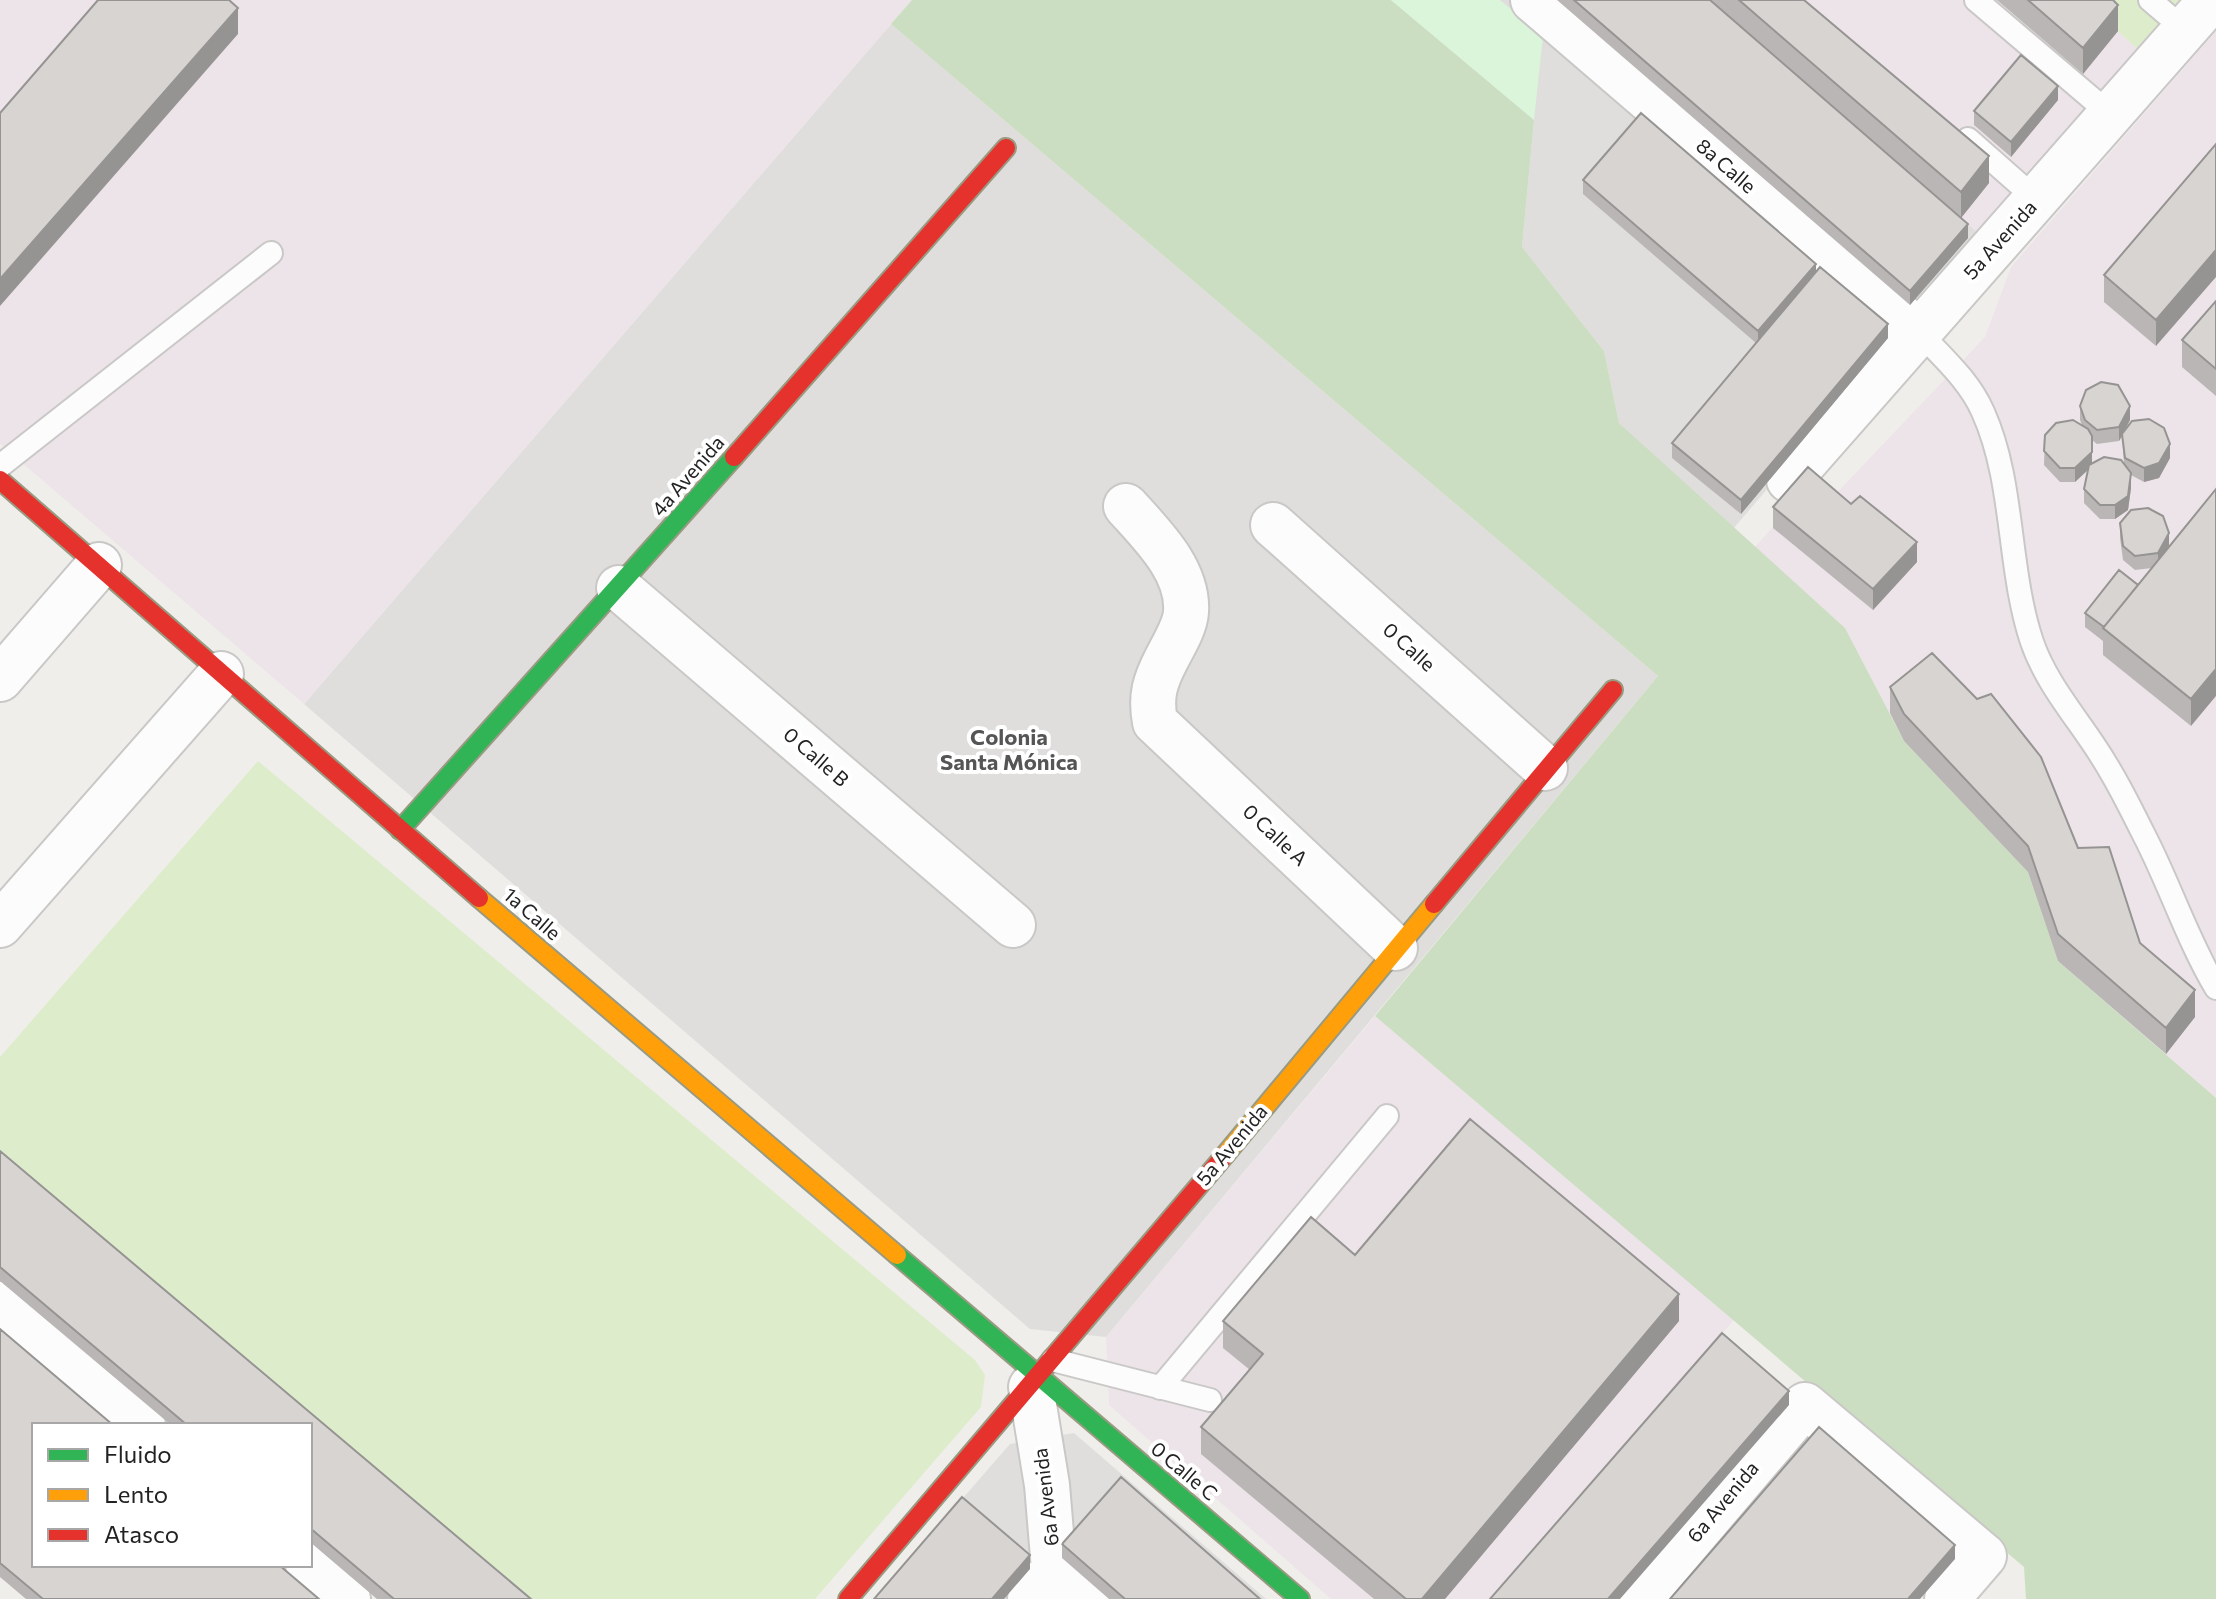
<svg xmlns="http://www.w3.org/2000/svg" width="2216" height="1599" font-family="Commissioner,sans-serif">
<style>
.residential{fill:#dfdedc}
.industrial{fill:#ede4e9}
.grass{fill:#ddeccb}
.forest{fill:#cbdec1}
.park{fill:#daf5da}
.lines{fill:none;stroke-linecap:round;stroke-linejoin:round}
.lane-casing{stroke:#c9c8c7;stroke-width:26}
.street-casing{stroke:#c9c8c7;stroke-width:48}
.fast-casing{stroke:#999a82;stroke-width:22}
.slow-casing{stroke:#999a82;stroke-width:22}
.jam-casing{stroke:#999a82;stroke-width:22}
.lane{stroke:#fdfcfc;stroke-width:22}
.street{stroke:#fdfcfc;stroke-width:44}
.fast{stroke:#30b455;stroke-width:18}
.slow{stroke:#ff9f0a;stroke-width:18}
.jam{stroke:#e5322d;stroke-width:18}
.wall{fill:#b9b6b5;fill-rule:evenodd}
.shaded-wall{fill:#969493}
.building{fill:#d7d4d2;stroke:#969493;stroke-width:2}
.labels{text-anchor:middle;stroke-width:8;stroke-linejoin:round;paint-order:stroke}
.street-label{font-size:20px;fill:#222;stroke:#fff}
.neighbourhood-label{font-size:22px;font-weight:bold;fill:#555;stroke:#fff}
</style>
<rect width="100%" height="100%" fill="#f0eeeb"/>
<path class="residential" d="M 1391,0 L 1708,0 L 1983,237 L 1733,529 L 1619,423 L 1604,351 L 1522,247 L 1534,120 Z
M 891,24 L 1658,676 L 1106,1337 L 1030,1329 L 304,704 Z
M 1074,1433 L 1266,1599 L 875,1599 L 1010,1444 Z"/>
<path class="industrial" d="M 0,0 L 912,0 L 304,704 L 0,444 Z
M 1708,0 L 2082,0 L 2138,49 L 1983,237 Z
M 2216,31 L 2216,1098 L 2058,961 L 2027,872 L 1904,741 L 1845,628 L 1754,548 L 1808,488 L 1827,503 L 1985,337 L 2011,267 Z
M 1375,1016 L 1734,1320 L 1495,1599 L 1331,1599 L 1109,1405 L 1106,1337 Z"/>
<path class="grass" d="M 2082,0 L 2182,0 L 2138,49 Z
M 258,761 L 975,1360 L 985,1375 L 981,1407 L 815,1599 L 521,1599 L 0,1158 L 0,1057 Z"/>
<path class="forest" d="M 912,0 L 1391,0 L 1534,120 L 1522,247 L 1604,351 L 1619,423 L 1845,628 L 1904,741 L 2028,872 L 2058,961 L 2216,1098 L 2216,1599 L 2026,1599 L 2024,1567 L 1375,1016 L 1658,676 L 891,24 Z"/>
<path class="park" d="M 1391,0 L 1500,0 L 1543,36 L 1534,120 Z"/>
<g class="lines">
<g class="lane-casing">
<path id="lane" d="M 1976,0 L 2110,114
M 2150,0 L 2185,30
M 1968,139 L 2036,199
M 1919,332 C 1942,357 1969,380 1983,412 C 2015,483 2007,567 2032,642 C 2045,680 2072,712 2094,745 C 2113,773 2129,805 2144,835 C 2170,885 2187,939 2216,988
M 0,466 L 271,253
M 1053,1360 L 1210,1400
M 1160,1388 L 1387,1116"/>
</g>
<g class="street-casing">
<path id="street" d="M 1533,0 L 1919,332
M 1789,480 L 2211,0
M 1126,506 C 1151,534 1189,570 1186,612 C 1185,627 1174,644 1167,658 C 1155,681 1150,696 1155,722 L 1395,948
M 1273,525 L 1545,768
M 619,588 L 1013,925
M 0,679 L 99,565
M 0,925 L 221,674
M 0,1304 L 143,1425
M 308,1565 L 348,1599
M 1054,1569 L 1088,1599
M 1030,1599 L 1054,1569 L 1047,1485 L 1031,1387
M 1640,1599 L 1805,1405 L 1984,1556
M 1947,1599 L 1984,1556"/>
</g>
<g class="fast-casing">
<path id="fast" d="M 400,830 L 734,457
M 897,1255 L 1300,1599"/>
</g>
<g class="slow-casing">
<path id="slow" d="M 479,898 L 897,1255
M 1225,1155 L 1434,904"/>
</g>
<g class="jam-casing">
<path id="jam" d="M 734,457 L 1006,148
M 0,480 L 479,898
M 1434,904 L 1613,690
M 848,1599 L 1225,1155"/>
</g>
<use href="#lane" class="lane"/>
<use href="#street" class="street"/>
<use href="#fast" class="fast"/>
<use href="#slow" class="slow"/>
<use href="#jam" class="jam"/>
</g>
<path class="wall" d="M 1557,0 L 1804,0 L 1989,183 L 1961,218 L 1968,238 L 1910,305 Z
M 1997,0 L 2113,0 L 2118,31 L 2083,74 Z
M 2058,100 L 2011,157 L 1974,125 L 1974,111 Z
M 2216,144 L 2156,346 L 2104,302 L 2104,275 Z
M 1583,180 L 1816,271 L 1888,338 L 1741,514 L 1672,458 L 1672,443 L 1756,343 L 1583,194 Z
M 2216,301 L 2216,396 L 2182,367 L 2182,340 Z
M 2080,406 L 2130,420 L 2125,430 L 2170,458 L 2159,478 L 2144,482 L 2131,475 L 2131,488 L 2128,510 L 2115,519 L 2100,519 L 2084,503 L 2084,489 L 2088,470 L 2075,482 L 2060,482 L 2044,465 L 2045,435 L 2082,425 L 2080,420 ZM 2122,437 L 2124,463 L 2092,464 L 2092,440 L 2097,444 L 2119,441 Z
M 2216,489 L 2191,726 L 2103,655 L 2103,641 L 2085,627 L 2085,613 L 2138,585 L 2152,568 L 2135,570 L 2123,560 L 2120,538 L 2120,523 L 2169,547 L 2167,549 Z
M 1773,507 L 1917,562 L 1873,610 L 1773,528 Z
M 1890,687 L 2078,848 L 2140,943 L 2195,1017 L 2166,1054 L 2058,961 L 2028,872 L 1904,741 L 1890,713 Z
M 0,1151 L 531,1599 L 377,1599 L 310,1542 L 310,1425 L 171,1425 L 0,1281 Z
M 1355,1255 L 1679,1321 L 1445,1599 L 1374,1599 L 1201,1454 L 1201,1427 L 1250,1370 L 1223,1348 L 1223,1321 Z
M 0,1329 L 319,1599 L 26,1599 L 0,1577 Z
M 1062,1544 L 1260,1599 L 1109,1599 L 1062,1558 Z"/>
<path class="shaded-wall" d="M 2118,5 L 2118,31 L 2083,74 L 2083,48 Z
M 238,8 L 238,34 L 0,306 L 0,279 Z
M 2058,86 L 2058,100 L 2011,157 L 2011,142 Z
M 1989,156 L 1989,183 L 1961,218 L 1961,192 Z
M 1968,224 L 1968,238 L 1910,305 L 1910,291 Z
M 2216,250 L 2216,277 L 2156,346 L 2156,320 Z
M 1816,264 L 1816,278 L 1758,345 L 1758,331 Z
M 1888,324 L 1888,338 L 1741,514 L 1741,500 Z
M 2130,406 L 2130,420 L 2119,441 L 2119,427 Z
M 2170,444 L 2170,458 L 2159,478 L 2144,482 L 2144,468 Z
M 2092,452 L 2092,466 L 2075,482 L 2075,468 Z
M 2131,473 L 2131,488 L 2128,510 L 2115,519 L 2115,505 Z
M 2169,533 L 2169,547 L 2158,567 L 2158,553 Z
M 1917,542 L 1917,562 L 1873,610 L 1873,589 Z
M 2216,669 L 2216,696 L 2191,726 L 2191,699 Z
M 2195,990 L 2195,1017 L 2166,1054 L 2166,1028 Z
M 1679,1294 L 1679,1321 L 1445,1599 L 1422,1599 Z
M 1789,1391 L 1789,1405 L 1620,1599 L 1608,1599 Z
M 1955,1545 L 1955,1559 L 1920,1599 L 1908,1599 Z
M 1030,1555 L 1030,1569 L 1004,1599 L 992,1599 Z"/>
<path class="building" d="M 98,0 L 229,0 L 238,8 L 0,279 L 0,113 Z
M 1574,0 L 1710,0 L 1968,224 L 1910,291 Z
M 1739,0 L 1804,0 L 1989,156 L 1961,192 Z
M 2028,0 L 2113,0 L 2118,5 L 2083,48 Z
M 2021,55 L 2058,86 L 2011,142 L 1974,111 Z
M 1641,113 L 1816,264 L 1758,331 L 1583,180 Z
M 2216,144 L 2216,250 L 2156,320 L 2104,275 Z
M 1820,267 L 1888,324 L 1741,500 L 1672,443 Z
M 2216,301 L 2216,369 L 2182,340 Z
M 2101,382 L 2118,385 L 2130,406 L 2119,427 L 2097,430 L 2085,420 L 2080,406 L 2086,390 Z
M 2149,419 L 2164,428 L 2170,444 L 2159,463 L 2144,468 L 2125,458 L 2122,434 L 2132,421 Z
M 2073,420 L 2088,429 L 2092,436 L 2092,452 L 2075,468 L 2060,468 L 2044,451 L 2045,435 L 2056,423 Z
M 2104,457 L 2121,460 L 2131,473 L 2128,496 L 2115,505 L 2100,505 L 2084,489 L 2089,465 Z
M 1808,467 L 1851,504 L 1860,496 L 1917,542 L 1873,589 L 1773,507 Z
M 2216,489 L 2216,669 L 2191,699 L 2103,628 Z
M 2148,508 L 2163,516 L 2169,533 L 2158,553 L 2135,556 L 2123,546 L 2120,523 L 2131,510 Z
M 2119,570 L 2138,585 L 2104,627 L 2085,613 Z
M 1932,653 L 1977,699 L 1991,694 L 2041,757 L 2078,848 L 2109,847 L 2140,943 L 2195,990 L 2166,1028 L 2058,934 L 2028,846 L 1904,714 L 1890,687 Z
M 1470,1119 L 1679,1294 L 1422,1599 L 1406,1599 L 1201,1427 L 1263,1354 L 1223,1321 L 1311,1217 L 1355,1255 Z
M 0,1151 L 531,1599 L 394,1599 L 310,1528 L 310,1425 L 187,1425 L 0,1267 Z
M 0,1329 L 113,1425 L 34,1425 L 34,1565 L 279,1565 L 319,1599 L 43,1599 L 0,1563 Z
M 1722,1333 L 1789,1391 L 1608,1599 L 1490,1599 Z
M 1819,1427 L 1955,1545 L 1908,1599 L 1670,1599 Z
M 1121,1477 L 1260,1599 L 1125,1599 L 1062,1544 Z
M 962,1497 L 1030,1555 L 992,1599 L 874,1599 Z"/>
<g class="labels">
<g class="street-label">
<text transform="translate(1726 166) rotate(41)" y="7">8a Calle</text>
<text transform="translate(2000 240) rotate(-48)" y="7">5a Avenida</text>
<text transform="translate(688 476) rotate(-49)" y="7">4a Avenida</text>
<text transform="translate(1409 647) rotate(42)" y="7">0 Calle</text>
<text transform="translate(816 757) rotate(41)" y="7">0 Calle B</text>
<text transform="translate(1275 835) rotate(43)" y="7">0 Calle A</text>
<text transform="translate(532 914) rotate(41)" y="7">1a Calle</text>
<text transform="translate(1232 1145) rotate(-50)" y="7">5a Avenida</text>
<text transform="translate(1184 1471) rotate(40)" y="7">0 Calle C</text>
<text transform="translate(1046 1497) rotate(-97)" y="7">6a Avenida</text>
<text transform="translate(1723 1502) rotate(-50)" y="7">6a Avenida</text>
</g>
<g class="neighbourhood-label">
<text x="1009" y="745">Colonia<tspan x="1009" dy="25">Santa Mónica</tspan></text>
</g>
</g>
<rect x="32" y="1423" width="280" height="144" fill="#ffffff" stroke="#a7a7a7" stroke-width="2"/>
<rect x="48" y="1449" width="40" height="12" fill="#30b455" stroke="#a7a7a7" stroke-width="2"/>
<text x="104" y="1463" font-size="24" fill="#222222">Fluido</text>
<rect x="48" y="1489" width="40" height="12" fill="#ff9f0a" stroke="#a7a7a7" stroke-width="2"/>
<text x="104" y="1503" font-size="24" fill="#222222">Lento</text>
<rect x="48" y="1529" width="40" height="12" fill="#e5322d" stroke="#a7a7a7" stroke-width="2"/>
<text x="104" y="1543" font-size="24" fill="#222222">Atasco</text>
</svg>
